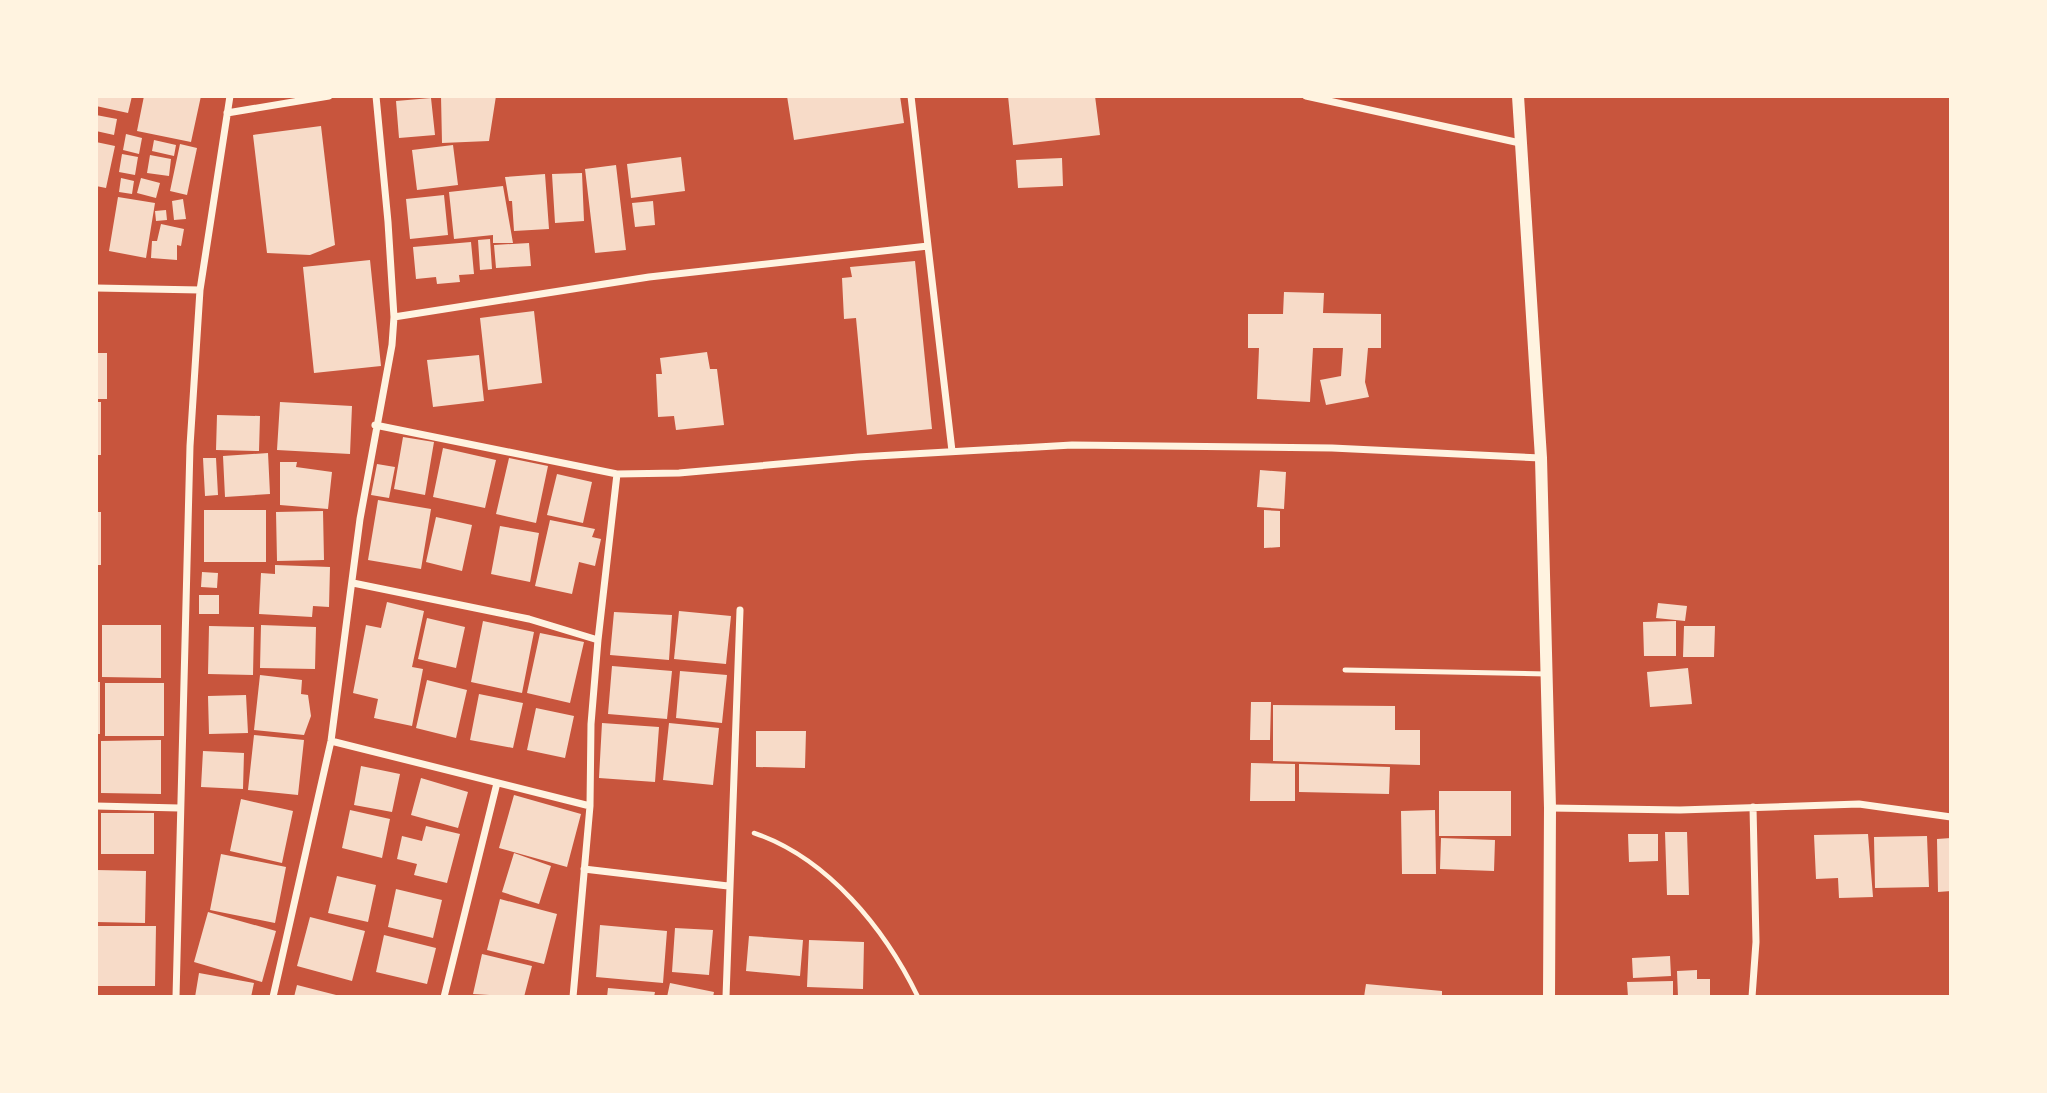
<svg xmlns="http://www.w3.org/2000/svg" width="2047" height="1093" font-family="'IBM Plex Serif',serif">
<style>
.building{fill:#f7dbc8}
.lines{fill:none;stroke-linecap:round;stroke-linejoin:round}
.path{stroke:#fff3e0;stroke-width:4.5}
.service{stroke:#fff3e0;stroke-width:5}
.minor{stroke:#fff3e0;stroke-width:7}
.tertiary{stroke:#fff3e0;stroke-width:12}
</style>
<rect width="100%" height="100%" fill="#c8553d"/>
<path class="building" d="M 96,96 L 132,96 L 128,113 L 96,106 Z
M 144,96 L 201,96 L 191,142 L 137,131 Z
M 441,96 L 496,96 L 489,141 L 442,143 Z
M 787,96 L 900,96 L 904,123 L 794,140 Z
M 1008,96 L 1095,96 L 1100,135 L 1013,145 Z
M 431,98 L 435,135 L 399,138 L 396,101 Z
M 96,115 L 117,119 L 114,135 L 96,131 Z
M 321,126 L 335,245 L 310,255 L 267,253 L 253,135 Z
M 126,134 L 142,138 L 139,154 L 123,150 Z
M 154,140 L 176,145 L 174,156 L 152,151 Z
M 96,142 L 115,146 L 106,188 L 96,186 Z
M 180,144 L 197,148 L 187,195 L 170,191 Z
M 453,145 L 458,185 L 417,190 L 412,150 Z
M 122,154 L 138,157 L 135,175 L 119,172 Z
M 150,155 L 171,159 L 169,176 L 147,173 Z
M 681,157 L 685,191 L 631,198 L 627,164 Z
M 1062,158 L 1063,186 L 1018,188 L 1016,160 Z
M 616,165 L 626,250 L 595,253 L 585,169 Z
M 582,173 L 584,221 L 555,223 L 552,174 Z
M 545,174 L 549,229 L 514,231 L 512,201 L 509,201 L 505,177 Z
M 121,178 L 134,181 L 132,194 L 119,192 Z
M 141,178 L 160,183 L 156,198 L 137,193 Z
M 503,186 L 513,243 L 493,243 L 493,235 L 454,239 L 449,192 Z
M 444,195 L 448,235 L 410,239 L 406,199 Z
M 118,197 L 155,203 L 146,258 L 109,251 Z
M 183,199 L 186,219 L 174,220 L 172,201 Z
M 653,201 L 655,225 L 635,227 L 632,203 Z
M 166,210 L 167,220 L 156,221 L 155,211 Z
M 161,224 L 184,229 L 181,246 L 177,245 L 177,260 L 151,258 L 152,241 L 157,241 Z
M 490,239 L 492,269 L 480,270 L 478,240 Z
M 471,242 L 474,274 L 459,275 L 460,282 L 437,284 L 436,277 L 416,279 L 413,247 Z
M 529,243 L 531,266 L 496,268 L 494,245 Z
M 370,260 L 381,366 L 314,373 L 303,267 Z
M 915,261 L 932,429 L 867,435 L 856,318 L 844,319 L 842,278 L 852,277 L 850,267 Z
M 1284,292 L 1324,293 L 1323,313 L 1381,314 L 1381,348 L 1368,348 L 1365,382 L 1369,397 L 1326,405 L 1320,380 L 1341,376 L 1343,348 L 1313,348 L 1310,402 L 1257,399 L 1259,348 L 1248,348 L 1248,314 L 1283,314 Z
M 534,311 L 542,383 L 488,390 L 480,318 Z
M 707,352 L 710,369 L 717,369 L 724,425 L 676,430 L 674,416 L 658,417 L 656,374 L 662,374 L 660,358 Z
M 96,353 L 107,353 L 107,399 L 96,399 Z
M 479,355 L 484,401 L 433,407 L 427,360 Z
M 96,402 L 101,402 L 101,455 L 96,455 Z
M 280,402 L 352,406 L 350,454 L 277,450 Z
M 217,415 L 260,416 L 259,451 L 216,450 Z
M 403,437 L 434,442 L 425,495 L 394,489 Z
M 443,448 L 496,460 L 485,508 L 433,497 Z
M 268,453 L 270,494 L 225,497 L 223,456 Z
M 203,458 L 216,458 L 218,495 L 205,496 Z
M 509,458 L 548,466 L 536,523 L 496,514 Z
M 280,462 L 297,462 L 296,467 L 332,472 L 328,509 L 280,505 Z
M 377,464 L 395,467 L 389,498 L 371,495 Z
M 1260,470 L 1286,472 L 1284,509 L 1257,507 Z
M 557,474 L 592,482 L 583,523 L 547,515 Z
M 378,500 L 431,509 L 421,569 L 368,560 Z
M 204,510 L 266,510 L 266,562 L 204,562 Z
M 1264,510 L 1280,511 L 1280,547 L 1264,548 Z
M 323,511 L 324,560 L 277,561 L 276,512 Z
M 96,512 L 101,512 L 101,565 L 96,565 Z
M 436,517 L 472,525 L 462,571 L 426,562 Z
M 550,520 L 595,529 L 592,537 L 601,539 L 595,566 L 579,562 L 572,594 L 535,586 Z
M 500,526 L 539,533 L 530,582 L 491,574 Z
M 275,565 L 330,567 L 329,607 L 313,606 L 312,617 L 259,614 L 261,573 L 275,574 Z
M 202,572 L 218,573 L 217,588 L 201,587 Z
M 199,595 L 219,595 L 219,614 L 199,614 Z
M 387,602 L 424,611 L 412,667 L 423,669 L 412,726 L 374,718 L 378,699 L 353,693 L 366,625 L 381,628 Z
M 1658,603 L 1687,606 L 1685,621 L 1656,618 Z
M 679,611 L 731,616 L 726,664 L 674,659 Z
M 614,612 L 672,615 L 669,660 L 610,655 Z
M 427,618 L 465,627 L 456,668 L 418,659 Z
M 483,621 L 534,632 L 522,693 L 471,682 Z
M 1676,621 L 1676,656 L 1644,656 L 1643,622 Z
M 102,625 L 161,625 L 161,678 L 102,677 Z
M 261,625 L 316,627 L 315,669 L 260,668 Z
M 209,626 L 254,627 L 253,675 L 208,674 Z
M 1684,626 L 1715,626 L 1714,657 L 1683,657 Z
M 540,633 L 584,642 L 570,703 L 527,693 Z
M 612,666 L 672,671 L 667,719 L 608,714 Z
M 1688,668 L 1692,704 L 1650,707 L 1647,672 Z
M 680,671 L 727,675 L 722,723 L 676,718 Z
M 260,675 L 302,680 L 301,694 L 308,695 L 311,716 L 304,735 L 254,730 Z
M 427,680 L 467,690 L 456,738 L 416,728 Z
M 96,682 L 100,682 L 100,734 L 96,734 Z
M 105,683 L 164,683 L 164,736 L 105,736 Z
M 479,694 L 523,703 L 513,748 L 470,740 Z
M 246,695 L 248,733 L 209,734 L 208,696 Z
M 1251,702 L 1271,702 L 1270,740 L 1250,740 Z
M 1273,705 L 1395,706 L 1395,730 L 1420,730 L 1420,765 L 1273,761 Z
M 536,708 L 574,716 L 565,758 L 527,750 Z
M 602,723 L 659,727 L 655,782 L 599,778 Z
M 669,723 L 719,728 L 713,785 L 663,780 Z
M 756,731 L 806,731 L 805,768 L 756,767 Z
M 254,735 L 304,740 L 298,795 L 248,790 Z
M 161,740 L 161,794 L 101,793 L 101,741 Z
M 203,751 L 244,753 L 243,789 L 201,787 Z
M 1251,763 L 1295,764 L 1295,801 L 1250,801 Z
M 1299,764 L 1390,767 L 1389,794 L 1299,792 Z
M 361,766 L 400,774 L 392,812 L 354,805 Z
M 421,778 L 468,792 L 458,828 L 411,815 Z
M 1439,791 L 1511,791 L 1511,836 L 1439,836 Z
M 514,795 L 581,814 L 567,867 L 499,848 Z
M 241,799 L 293,811 L 282,863 L 230,851 Z
M 350,810 L 390,819 L 382,858 L 342,848 Z
M 1435,810 L 1436,874 L 1402,874 L 1401,811 Z
M 101,813 L 154,813 L 154,854 L 101,854 Z
M 426,826 L 460,834 L 447,883 L 414,875 L 417,864 L 397,859 L 402,836 L 422,841 Z
M 1665,832 L 1687,832 L 1689,895 L 1667,895 Z
M 1628,834 L 1658,834 L 1658,861 L 1629,862 Z
M 1868,834 L 1873,897 L 1839,898 L 1838,878 L 1816,879 L 1814,835 Z
M 1927,836 L 1929,887 L 1875,888 L 1874,837 Z
M 1441,838 L 1495,840 L 1494,871 L 1440,869 Z
M 1951,838 L 1951,891 L 1938,892 L 1937,839 Z
M 514,853 L 551,866 L 539,904 L 502,892 Z
M 221,854 L 286,867 L 275,923 L 210,910 Z
M 96,870 L 146,871 L 145,923 L 96,922 Z
M 337,876 L 376,885 L 368,922 L 328,913 Z
M 396,889 L 442,900 L 433,938 L 388,927 Z
M 500,899 L 557,914 L 544,964 L 487,950 Z
M 208,912 L 276,931 L 262,982 L 194,962 Z
M 310,917 L 365,931 L 352,981 L 297,966 Z
M 600,925 L 667,931 L 663,983 L 596,977 Z
M 96,926 L 156,926 L 155,986 L 96,986 Z
M 675,928 L 713,930 L 709,975 L 672,972 Z
M 384,935 L 436,948 L 427,984 L 376,972 Z
M 749,936 L 803,940 L 800,976 L 746,971 Z
M 809,940 L 864,942 L 863,989 L 807,987 Z
M 482,954 L 532,966 L 524,997 L 473,994 Z
M 1670,956 L 1671,976 L 1633,978 L 1632,958 Z
M 1697,970 L 1697,979 L 1710,979 L 1710,997 L 1678,997 L 1677,971 Z
M 199,973 L 254,983 L 251,997 L 195,997 Z
M 1673,981 L 1673,997 L 1628,997 L 1627,982 Z
M 670,983 L 714,992 L 713,997 L 667,997 Z
M 1366,984 L 1442,991 L 1442,997 L 1364,997 Z
M 297,985 L 340,996 L 340,997 L 294,997 Z
M 608,988 L 655,992 L 654,997 L 607,997 Z"/>
<g class="lines">
<path class="path" d="M 754,833 C 828,858 885,929 918,997"/>
<path class="service" d="M 1345,670 L 1547,674"/>
<path class="minor" d="M 1306,96 L 1520,143
M 227,113 L 329,96
M 928,246 L 952,451
M 96,288 L 200,290
M 394,317 L 649,277 L 928,246 L 911,96
M 375,425 L 617,474 L 679,473 L 858,457 L 1072,445 L 1332,448 L 1541,458
M 353,583 L 529,619 L 598,640 L 591,724 L 590,806 L 573,997
M 598,640 L 617,474
M 331,741 L 590,806
M 96,806 L 179,808
M 1550,808 L 1680,810 L 1859,804 L 1951,817
M 584,869 L 728,886
M 176,997 L 190,446 L 200,290 L 230,96
M 273,997 L 331,741 L 360,519 L 392,345 L 394,317 L 388,222 L 376,96
M 444,997 L 497,783
M 726,997 L 740,610
M 1752,997 L 1756,942 L 1753,807"/>
<path class="tertiary" d="M 1518,96 L 1541,458 L 1550,808 L 1549,997"/>
</g>
<rect width="2047" height="1093" fill="none" stroke="#fff3e0" stroke-width="196"/>
</svg>
